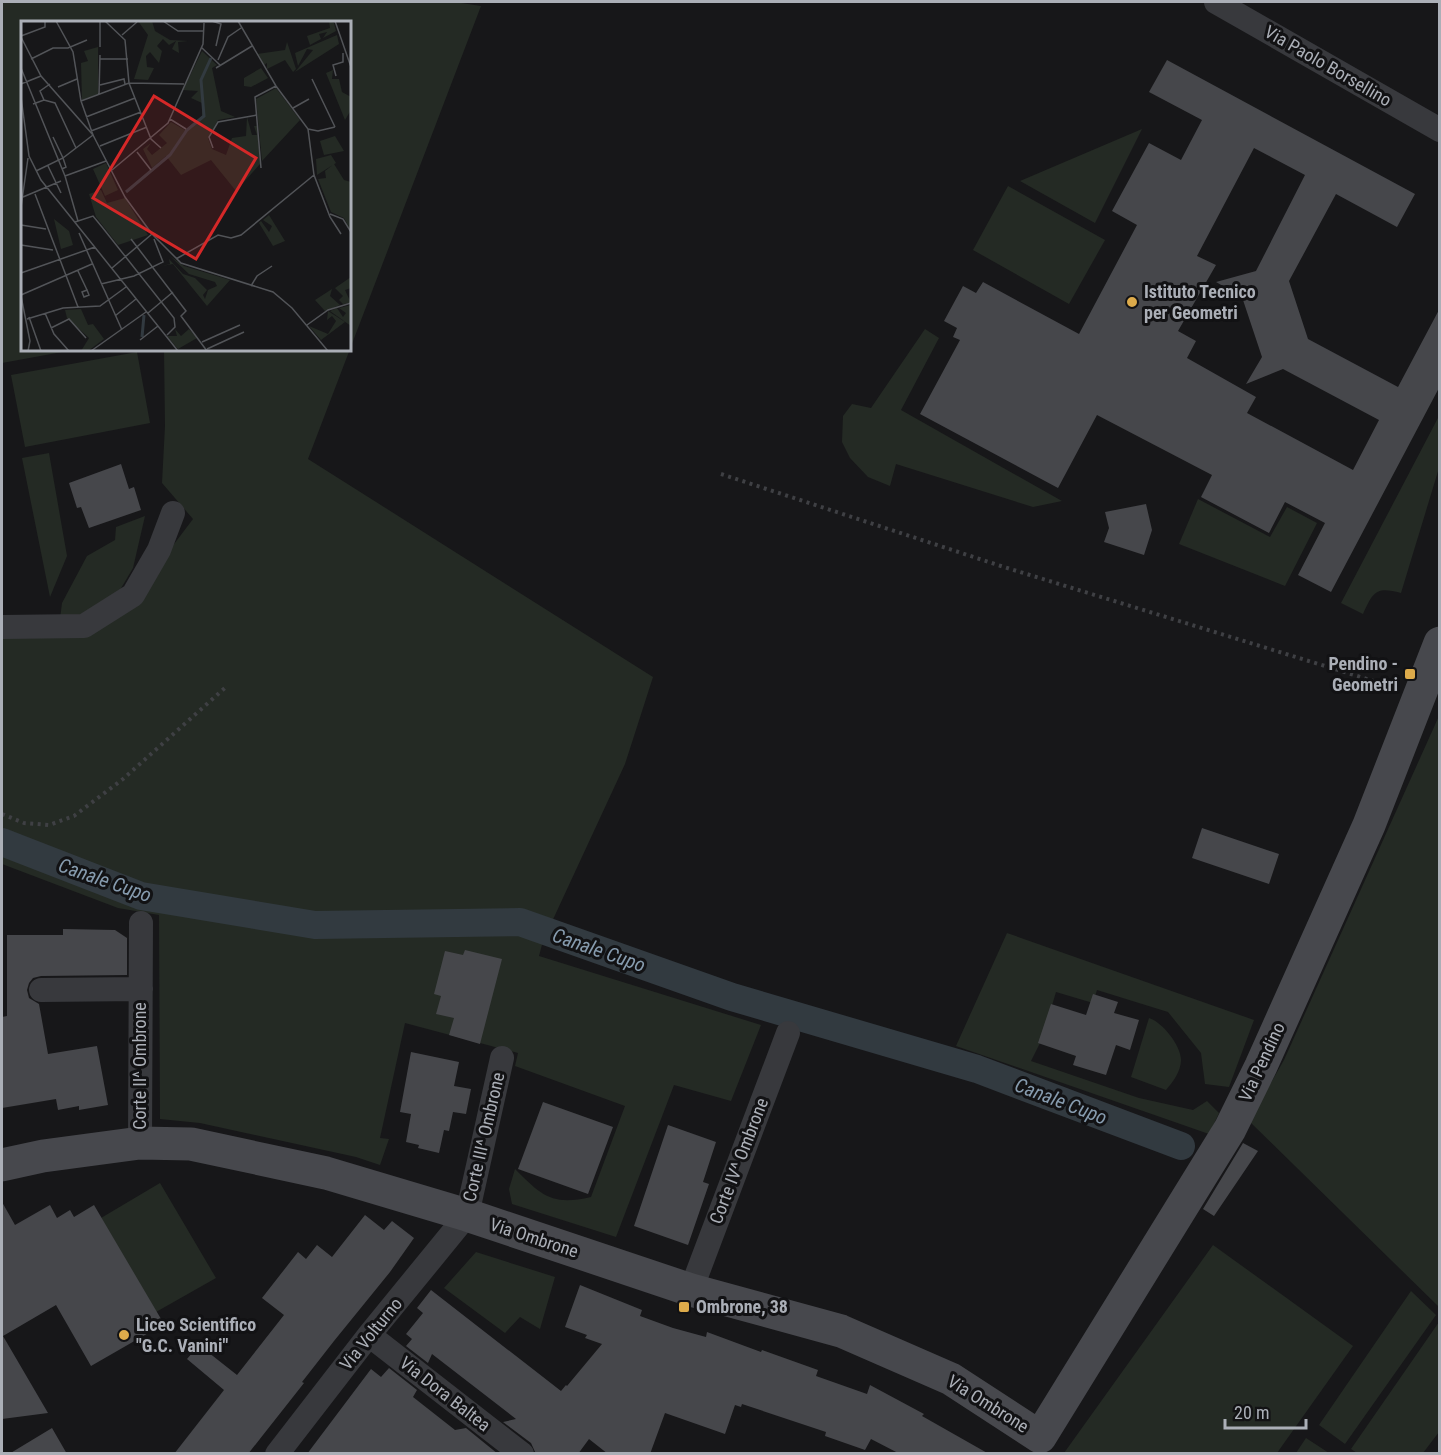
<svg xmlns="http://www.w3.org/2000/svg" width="1441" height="1455" font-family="'Roboto Condensed',sans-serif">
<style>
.green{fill:#242a24}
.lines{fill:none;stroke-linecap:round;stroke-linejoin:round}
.canal{stroke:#323a40;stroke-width:28}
.building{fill:#46474b;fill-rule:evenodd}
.path{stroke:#3f4044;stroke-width:4;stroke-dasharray:3 4.5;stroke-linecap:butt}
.street{stroke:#38393d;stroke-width:24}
.secondary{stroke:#47484d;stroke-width:33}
.poi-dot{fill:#ddab4b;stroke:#121214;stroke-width:2}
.labels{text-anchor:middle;stroke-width:6;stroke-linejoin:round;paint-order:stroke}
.street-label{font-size:18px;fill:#abafb7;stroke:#121214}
.poi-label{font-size:18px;font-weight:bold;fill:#abafb7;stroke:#121214;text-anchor:start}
.water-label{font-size:20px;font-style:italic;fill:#869bae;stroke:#121214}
.inset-river{fill:none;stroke:#323a40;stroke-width:3}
.inset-road{fill:none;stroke:#525458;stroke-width:1.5}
.view{fill:#d62828;fill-opacity:0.15;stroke:#d62828;stroke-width:3}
.inset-edge{fill:none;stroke:#abafb7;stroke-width:3}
</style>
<rect width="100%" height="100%" fill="#171719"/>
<path class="green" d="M 2,2 L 455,2 L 481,6 L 308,459 L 653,677 L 625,764 L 543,941 L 539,956 L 761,1025 L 731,1101 L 674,1085 L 616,1237 L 512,1204 L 509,1189 L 515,1169 C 542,1196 552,1206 591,1197 L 625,1106 L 515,1066 L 518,1053 L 405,1023 L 380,1138 L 389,1139 L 380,1165 L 356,1157 L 200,1123 L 160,1119 L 159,915 L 118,908 L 2,864 L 2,636 L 93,633 L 165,556 L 193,519 L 162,483 L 165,426 L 164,350 L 350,350 L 350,22 L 22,22 L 22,350 L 73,350 L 2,363 Z
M 1142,129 L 1095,223 L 1020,181 Z
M 1008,186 L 1105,240 L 1069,304 L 973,250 Z
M 925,329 L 939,338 L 901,410 L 1062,501 L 1033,507 L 896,464 L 890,486 L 868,477 L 850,458 L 842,442 L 843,416 L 852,404 L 871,408 Z
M 137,352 L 150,423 L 25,447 L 11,375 Z
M 1439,416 L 1439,468 L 1401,593 C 1376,586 1373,592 1363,614 L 1341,603 Z
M 49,453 L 67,556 L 50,597 L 22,458 Z
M 1198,499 L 1270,537 L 1287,507 L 1317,523 L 1285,586 L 1179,544 Z
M 145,516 L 133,568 L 120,590 L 85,615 L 60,619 L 62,603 L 87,556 L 115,540 L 116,527 Z
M 1439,716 L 1439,1307 L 1249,1121 L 1284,1060 Z
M 1007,933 L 1254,1020 L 1229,1087 L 1205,1084 L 1201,1053 L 1168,1012 L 1097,990 L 1093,1003 L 1056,992 L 1042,1039 L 1031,1061 L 1139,1098 L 1193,1110 L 1207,1101 L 1219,1113 L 1209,1134 L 956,1046 Z
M 1149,1018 C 1162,1022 1181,1045 1181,1060 C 1181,1071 1173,1082 1166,1090 L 1131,1077 Z
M 160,1183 L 216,1278 L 156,1312 L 101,1218 Z
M 1213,1245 L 1353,1346 L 1277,1453 L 1064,1453 Z
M 476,1252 L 555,1277 L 540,1329 L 520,1317 L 505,1333 L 444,1288 Z
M 1411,1291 L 1436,1315 L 1345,1444 L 1319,1425 Z
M 1439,1322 L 1439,1432 L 1423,1453 L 1357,1453 L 1351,1449 Z
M 1306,1438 L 1329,1453 L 1296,1453 Z"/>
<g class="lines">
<path class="canal" d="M 2,842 L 141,896 L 315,925 L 520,922 L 732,997 L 977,1069 L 1181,1146"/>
</g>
<path class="building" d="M 1167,60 L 1415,194 L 1397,227 L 1336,194 L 1289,281 L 1308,339 L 1398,387 L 1440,308 L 1440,386 L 1331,592 L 1298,575 L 1325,523 L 1285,502 L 1269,533 L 1201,497 L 1212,475 L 1097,415 L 1058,488 L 920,414 L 960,340 L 953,337 L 957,328 L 944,321 L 963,286 L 976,293 L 983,282 L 1079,334 L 1137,225 L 1112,211 L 1149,143 L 1181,160 L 1202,120 L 1149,92 ZM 1254,148 L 1305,175 L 1256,271 L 1216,282 L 1242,297 L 1262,357 L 1246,384 L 1283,369 L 1379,420 L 1353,470 L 1247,413 L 1256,397 L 1187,358 L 1196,341 L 1178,331 L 1216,265 L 1197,256 Z
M 121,464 L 129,489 L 134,487 L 141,510 L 89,528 L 81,507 L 77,508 L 69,483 Z
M 1146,504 L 1152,530 L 1144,555 L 1104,542 L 1109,528 L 1105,512 Z
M 1202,828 L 1279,854 L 1269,884 L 1192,858 Z
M 63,929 L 115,930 L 127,938 L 127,975 L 41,976 L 33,978 L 29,983 L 27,990 L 29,998 L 39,1004 L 48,1054 L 97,1046 L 108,1105 L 79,1110 L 79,1106 L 58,1110 L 56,1099 L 2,1108 L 2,1017 L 7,1016 L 7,935 L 63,935 Z
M 465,950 L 502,959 L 480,1044 L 449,1035 L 454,1018 L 436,1014 L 441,996 L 434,994 L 445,951 L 463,955 Z
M 1093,994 L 1118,1002 L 1114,1013 L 1139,1020 L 1130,1050 L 1116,1045 L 1106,1075 L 1073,1065 L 1076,1056 L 1038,1043 L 1051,1004 L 1086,1015 Z
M 411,1052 L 459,1062 L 454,1086 L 471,1089 L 466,1114 L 453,1112 L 449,1131 L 444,1130 L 439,1153 L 418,1148 L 419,1145 L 406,1142 L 411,1114 L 400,1112 Z
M 543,1102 L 613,1127 L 588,1194 L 518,1169 Z
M 668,1125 L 716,1142 L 703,1182 L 709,1184 L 688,1245 L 634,1226 Z
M 1243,1143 L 1258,1151 L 1214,1216 L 1203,1209 Z
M 2,1202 L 15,1225 L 50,1205 L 57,1218 L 70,1210 L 74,1217 L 94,1205 L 164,1324 L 91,1366 L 56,1305 L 3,1336 L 48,1413 L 2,1419 Z
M 365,1215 L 384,1230 L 392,1221 L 414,1238 L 390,1272 L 334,1341 L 302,1382 L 304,1383 L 263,1435 L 248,1454 L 174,1454 L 224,1390 L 187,1359 L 199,1345 L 237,1375 L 284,1315 L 262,1298 L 298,1252 L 306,1259 L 317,1245 L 332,1257 Z
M 580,1285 L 642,1310 L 640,1316 L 673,1328 L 706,1337 L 707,1332 L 761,1352 L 762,1350 L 818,1370 L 816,1376 L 867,1394 L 870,1385 L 924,1414 L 922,1416 L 989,1454 L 900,1454 L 871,1439 L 865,1450 L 825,1436 L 826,1432 L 742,1404 L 741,1407 L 735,1405 L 725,1434 L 665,1413 L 650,1454 L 608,1454 L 589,1439 L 578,1454 L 536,1454 L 531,1443 L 503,1422 L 516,1419 L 432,1354 L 428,1363 L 406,1346 L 412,1339 L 406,1334 L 423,1313 L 417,1308 L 431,1290 L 561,1391 L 566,1385 L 567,1386 L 602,1344 L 585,1338 L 587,1335 L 565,1327 Z
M 389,1368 L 417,1390 L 413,1397 L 455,1430 L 466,1428 L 498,1454 L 307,1454 L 371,1369 L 381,1377 Z
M 52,1428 L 67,1454 L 9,1454 Z"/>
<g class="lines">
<path class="path" d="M 721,474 L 1004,567 L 1393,687
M 2,814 L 24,823 L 49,825 L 74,816 L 123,779 L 226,687"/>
<path class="street" d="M 1216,2 L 1440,130
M 2,627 L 84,626 L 133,595 L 159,550 L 173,513
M 41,990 L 141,989
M 140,1143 L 141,923
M 691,1290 L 788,1033
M 369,1335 L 522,1454
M 277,1454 L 369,1335 L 467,1215 L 502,1058"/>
<path class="secondary" d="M 2,1165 L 43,1156 L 140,1143 L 191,1144 L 326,1173 L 467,1215 L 691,1290 L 841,1331 L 951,1379 L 1040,1437 L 1230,1129 L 1261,1066 L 1369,825 L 1440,643"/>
</g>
<g class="poi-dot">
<circle cx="1132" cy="302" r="6"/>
<rect x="1404" y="668" width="12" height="12" rx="3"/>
<rect x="678" y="1301" width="12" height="12" rx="3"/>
<circle cx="124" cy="1335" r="6"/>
</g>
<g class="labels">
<g class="street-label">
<text transform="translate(1328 66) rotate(30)" y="6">Via Paolo Borsellino</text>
<text transform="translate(1262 1062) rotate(-65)" y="6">Via Pendino</text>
<text transform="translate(140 1066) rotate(-90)" y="6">Corte II^ Ombrone</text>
<text transform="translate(484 1137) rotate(-77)" y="6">Corte III^ Ombrone</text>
<text transform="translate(739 1161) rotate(-69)" y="6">Corte IV^ Ombrone</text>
<text transform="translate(534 1238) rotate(18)" y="6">Via Ombrone</text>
<text transform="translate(371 1334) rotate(-51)" y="6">Via Volturno</text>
<text transform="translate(445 1394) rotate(38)" y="6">Via Dora Baltea</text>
<text transform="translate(988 1404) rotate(32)" y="6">Via Ombrone</text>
</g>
<g class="poi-label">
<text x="1144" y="298">Istituto Tecnico<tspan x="1144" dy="21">per Geometri</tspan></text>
<text x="1398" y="670" text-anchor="end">Pendino -<tspan x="1398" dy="21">Geometri</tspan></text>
<text x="696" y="1313">Ombrone, 38</text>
<text x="136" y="1331">Liceo Scientifico<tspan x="136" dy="21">"G.C. Vanini"</tspan></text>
</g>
<g class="water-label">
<text transform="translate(105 880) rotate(19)" y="7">Canale Cupo</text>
<text transform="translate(599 950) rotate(19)" y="7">Canale Cupo</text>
<text transform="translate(1061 1101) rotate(21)" y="7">Canale Cupo</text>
</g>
</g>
<g transform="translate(21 21)">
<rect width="330" height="330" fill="#171719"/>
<path d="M 117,0 L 131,0 L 134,10 L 149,19 L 167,20 L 157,21 L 158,32 L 151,28 L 155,20 L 148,24 L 142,18 L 136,25 L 141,30 L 138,42 L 129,31 L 125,35 L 126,46 L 133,47 L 127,59 L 113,58 L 127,14 ZM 308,0 L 313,2 L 315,10 L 302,17 L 306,11 L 298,13 L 300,18 L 289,24 L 286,15 L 309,7 ZM 316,14 L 318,23 L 274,51 L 292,29 L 286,28 L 277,45 L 274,32 ZM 266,21 L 275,48 L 272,51 L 264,39 L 246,48 L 246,42 L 243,44 L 236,33 L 264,29 ZM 77,26 L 77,73 L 61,79 L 60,42 L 67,40 L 63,30 ZM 181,30 L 196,44 L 191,47 L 200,90 L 214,96 L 197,99 L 187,117 L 191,128 L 205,134 L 211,117 L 225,115 L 226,96 L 231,114 L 236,114 L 233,105 L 236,105 L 239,143 L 215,170 L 190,139 L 160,154 L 145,135 L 131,147 L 122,128 L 130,122 L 126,128 L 131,134 L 146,122 L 138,114 L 150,101 L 164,109 L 181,95 L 181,82 L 170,77 L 177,70 L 162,69 ZM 240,47 L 247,57 L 230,66 L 223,65 L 223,57 ZM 312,49 L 311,58 L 318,58 L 321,71 L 330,76 L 330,89 L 324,99 L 305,52 ZM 255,67 L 279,99 L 241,140 L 235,78 ZM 314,115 L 323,130 L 303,134 L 299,120 ZM 310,134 L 315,142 L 296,154 L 295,138 ZM 85,142 L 97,169 L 84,175 L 72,148 ZM 313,143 L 323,159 L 330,161 L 330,210 L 323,197 L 310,191 L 297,158 L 305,157 L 304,150 ZM 80,169 L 86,182 L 104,177 L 127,214 L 97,224 L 75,196 L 68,173 ZM 248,194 L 264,220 L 252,225 L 238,202 L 240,200 L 248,211 L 251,205 L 242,199 ZM 33,198 L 48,210 L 52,224 L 40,228 ZM 149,235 L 163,245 L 209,259 L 186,285 L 152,243 L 141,245 L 149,243 L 148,238 L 162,253 L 174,257 L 186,269 L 182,274 L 184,278 L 187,269 L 196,265 L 194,261 L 168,253 ZM 330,256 L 330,267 L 324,269 L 330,282 L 322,283 L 318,279 L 322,275 L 314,267 ZM 311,268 L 309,275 L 319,284 L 304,290 L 294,279 ZM 330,284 L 330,305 L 309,290 L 316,287 L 322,296 L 325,292 L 318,287 ZM 60,288 L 67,304 L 72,303 L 83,318 L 67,330 L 60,330 L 68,317 L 46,297 L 44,289 ZM 307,290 L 324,301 L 300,319 L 288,305 L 307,313 L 315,300 L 311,295 L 306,299 ZM 154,308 L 160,315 L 168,308 L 176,317 L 157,328 L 146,315 L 156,315 Z" fill="#242a24"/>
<path class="inset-river" d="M 105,171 L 149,134 L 166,109 L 183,95 L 180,59 L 190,37M 121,316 L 123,294"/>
<path class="inset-road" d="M 35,0 L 52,31 L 60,80 L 72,114 L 104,176 L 131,213 L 160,242 L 252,271 L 271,287 L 307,330M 84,0 L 104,19 L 108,62 L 130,118 L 140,127M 142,0 L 157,10 L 183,10M 191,0 L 200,3 L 195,25M 217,0 L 255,65 L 287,108 L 293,154 L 309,196 L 320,213M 314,0 L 330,46M 101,14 L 116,1M 0,15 L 24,6 L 24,0M 0,16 L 20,55 L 72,114 L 42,137 L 45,146 L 41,148M 79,26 L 79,0M 180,26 L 199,44M 10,38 L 32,27 L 47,27 L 66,19M 79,38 L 107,38M 197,39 L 207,16 L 220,7M 0,47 L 44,155 L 57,200M 195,47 L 231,25M 315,55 L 312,44 L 322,41 L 322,32M 291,58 L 314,106M 0,63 L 20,55M 79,64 L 103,58 L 104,63M 37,66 L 56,58M 78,73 L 79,34M 0,76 L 8,135 L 20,159 L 157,330M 23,79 L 19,70 L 29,63M 60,80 L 108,62 L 163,63M 12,83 L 23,79 L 34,82 L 55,127M 272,87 L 288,78M 65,96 L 114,77M 149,98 L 165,108M 287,108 L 297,110 L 314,106M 70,110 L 120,91M 79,125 L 126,106M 192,127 L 188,116 L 197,101 L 236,94M 116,131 L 130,149M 27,145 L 40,172M 240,147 L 234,76 L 255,65M 91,149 L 147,102 L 182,23 L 183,2M 15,150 L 42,137 L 32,116M 44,155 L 85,140M 14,173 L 57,286M 2,176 L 40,160M 0,186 L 7,137M 309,193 L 322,198 L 330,211M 54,201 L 72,195 L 81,206 L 153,297 L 154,306 L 146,314M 0,204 L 25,208M 58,212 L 101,309M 110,218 L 165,290 L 160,295 L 186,330M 0,224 L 32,229M 155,238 L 197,214 L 210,217 L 220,214 L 293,154M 91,247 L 131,213M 57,250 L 66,269M 0,252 L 74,226M 80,263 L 113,255 L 142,241 L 133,218M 230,265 L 236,255 L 251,245M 66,269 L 68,274 L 63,276 L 61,271 ZM 0,274 L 71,243M 0,275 L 9,320 L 7,330M 24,292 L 33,313 L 48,330M 127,292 L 152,271M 94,295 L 115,278M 8,296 L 20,330M 6,298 L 42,287 L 79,285 L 105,266M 286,304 L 307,289 L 330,282M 30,307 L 48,298 L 65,317M 119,319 L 137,305M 181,321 L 219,304M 186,328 L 223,311M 70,330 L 125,291"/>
<path class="view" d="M 133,75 L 235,137 L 175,238 L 72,177 Z"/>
<rect width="330" height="330" class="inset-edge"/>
</g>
<rect width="1441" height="1455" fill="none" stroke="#abafb7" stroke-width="6"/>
<path d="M1225 1419v9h81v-9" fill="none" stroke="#abafb7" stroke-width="3"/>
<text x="1234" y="1419" font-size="18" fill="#abafb7" stroke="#121214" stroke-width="4.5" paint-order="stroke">20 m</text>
</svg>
